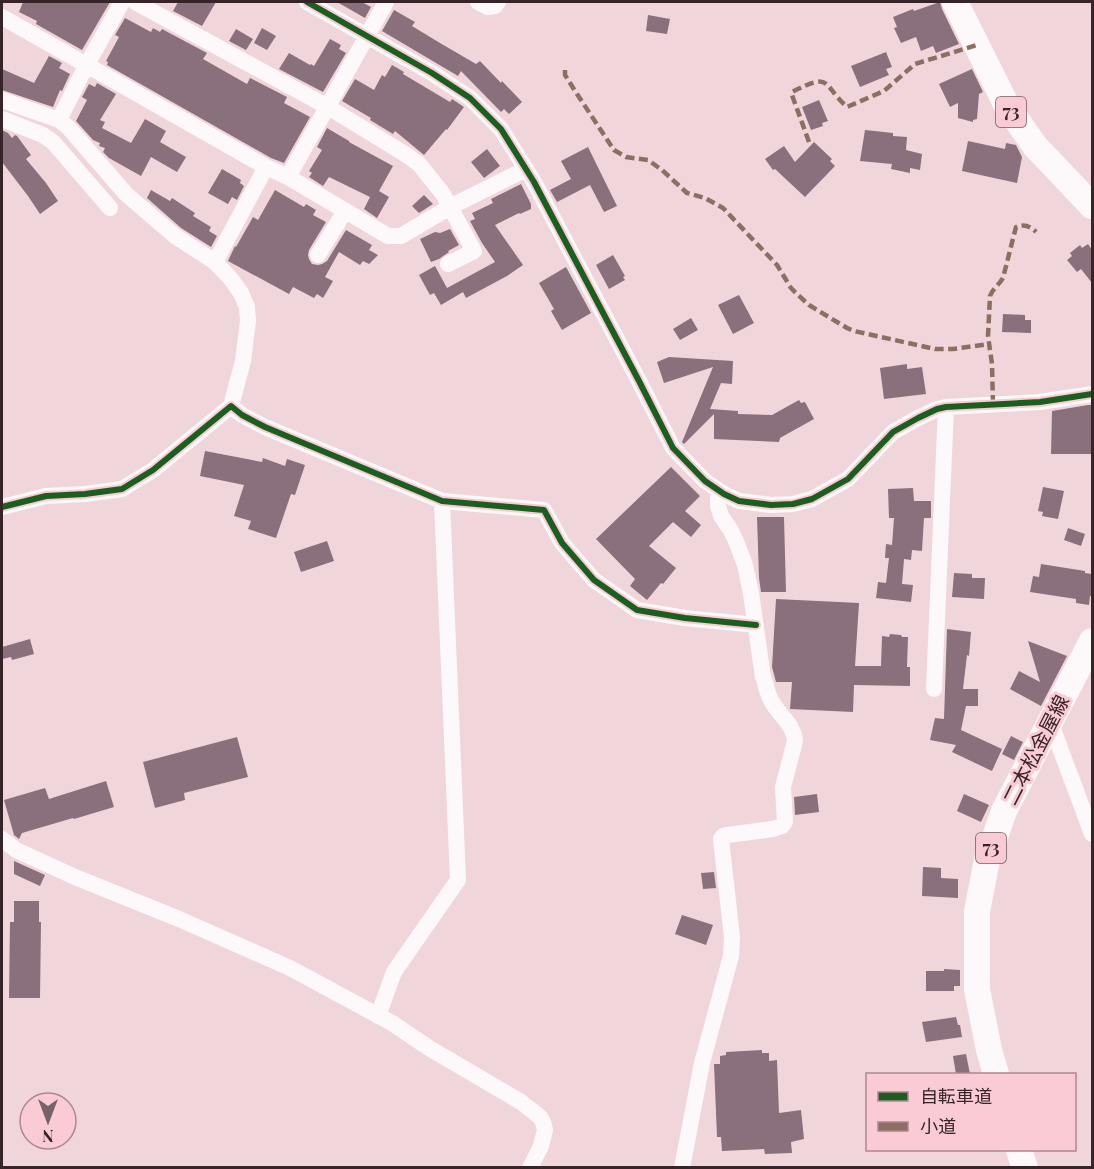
<svg xmlns="http://www.w3.org/2000/svg" width="1094" height="1169" font-family="'Playfair Display','Noto Sans JP',serif">
<style>
.building{fill:#8a6f7c}
.lines{fill:none;stroke-linecap:round;stroke-linejoin:round}
.minor{stroke:#fdf9fa;stroke-width:16}
.primary{stroke:#fdf9fa;stroke-width:26}
.quiet{stroke:#8d6e63;stroke-width:4.5;stroke-dasharray:9 4.5;stroke-linecap:butt}
.cycleway-casing{stroke:#facbd5;stroke-width:10}
.cycleway{stroke:#1b5e20;stroke-width:6}
.labels{text-anchor:middle;stroke-width:6;stroke-linejoin:round;paint-order:stroke}
.shield{fill:#facbd5;stroke:#71565c;stroke-width:1.5}
.shield-label{font-size:18px;font-weight:bold;fill:#362428}
.street-label{font-size:20px;fill:#362428;stroke:#facbd5}
</style>
<rect width="100%" height="100%" fill="#f0d6db"/>
<path class="building" d="M 23,2 L 110,2 L 82,50 L 36,24 L 37,21 L 19,12 Z
M 178,2 L 216,2 L 202,26 L 173,11 Z
M 337,2 L 362,2 L 371,7 L 365,18 Z
M 940,2 L 942,9 L 959,44 L 936,53 L 933,46 L 921,51 L 916,37 L 901,43 L 894,28 L 897,27 L 893,17 L 913,9 L 914,11 Z
M 394,10 L 415,22 L 412,26 L 440,43 L 476,64 L 480,61 L 501,83 L 502,81 L 522,102 L 509,114 L 504,109 L 501,112 L 461,71 L 458,76 L 382,31 Z
M 648,15 L 670,19 L 667,34 L 646,31 Z
M 125,18 L 151,32 L 153,28 L 160,32 L 162,29 L 207,53 L 203,59 L 247,84 L 250,78 L 287,97 L 284,103 L 310,117 L 284,163 L 271,158 L 107,65 L 108,62 L 106,61 L 119,37 L 115,35 Z
M 262,28 L 276,36 L 267,50 L 254,43 Z
M 236,29 L 253,39 L 246,50 L 229,41 Z
M 330,39 L 341,45 L 339,49 L 346,53 L 323,92 L 279,69 L 289,53 L 310,65 L 311,64 L 314,66 Z
M 886,52 L 892,67 L 886,69 L 889,75 L 860,87 L 851,66 Z
M 49,56 L 62,63 L 59,68 L 70,74 L 62,91 L 60,90 L 53,107 L 2,90 L 2,69 L 34,83 Z
M 392,65 L 404,72 L 403,74 L 450,102 L 452,99 L 464,107 L 447,130 L 446,129 L 424,155 L 395,131 L 393,134 L 370,120 L 371,118 L 342,101 L 355,79 L 374,90 L 382,75 L 385,77 Z
M 972,69 L 983,92 L 979,94 L 977,119 L 973,120 L 973,122 L 958,118 L 958,103 L 950,107 L 939,84 Z
M 97,83 L 116,94 L 100,120 L 105,122 L 102,128 L 131,143 L 145,119 L 166,131 L 160,142 L 186,157 L 177,172 L 151,157 L 141,176 L 109,158 L 103,152 L 105,148 L 99,146 L 100,143 L 93,140 L 76,121 L 87,100 L 82,97 L 89,84 L 95,87 Z
M 819,100 L 828,121 L 822,123 L 823,126 L 811,130 L 802,107 Z
M 327,128 L 349,141 L 349,142 L 393,166 L 379,191 L 389,197 L 377,218 L 364,209 L 370,197 L 329,177 L 323,186 L 309,177 L 312,173 L 309,171 L 322,150 L 317,147 Z
M 2,130 L 8,133 L 12,138 L 15,135 L 17,136 L 31,155 L 26,159 L 46,183 L 58,201 L 40,214 L 28,196 L 2,162 Z
M 865,130 L 893,133 L 893,136 L 907,137 L 906,150 L 922,154 L 920,170 L 910,168 L 910,173 L 891,169 L 892,164 L 860,161 Z
M 968,141 L 1005,149 L 1006,143 L 1016,145 L 1022,157 L 1017,183 L 962,171 Z
M 814,142 L 832,159 L 830,161 L 835,166 L 805,197 L 775,169 L 773,170 L 765,159 L 784,146 L 795,162 Z
M 588,147 L 617,206 L 604,212 L 590,185 L 557,202 L 550,190 L 571,179 L 561,161 Z
M 487,149 L 500,166 L 484,178 L 471,162 Z
M 222,169 L 241,180 L 240,183 L 244,186 L 237,200 L 232,197 L 228,204 L 208,193 Z
M 521,184 L 531,204 L 531,209 L 520,214 L 519,213 L 495,225 L 523,265 L 507,276 L 466,298 L 463,292 L 441,305 L 434,293 L 430,295 L 419,275 L 435,266 L 447,288 L 495,262 L 482,243 L 470,221 L 475,219 L 472,213 L 493,203 L 491,199 Z
M 151,190 L 170,201 L 172,198 L 195,213 L 193,216 L 211,227 L 209,231 L 217,236 L 211,247 L 181,228 L 147,198 Z
M 275,190 L 304,207 L 306,204 L 316,210 L 313,215 L 326,222 L 309,250 L 308,255 L 309,259 L 312,264 L 318,265 L 322,264 L 327,261 L 346,230 L 372,245 L 369,250 L 378,255 L 369,264 L 363,261 L 360,265 L 339,252 L 325,277 L 333,281 L 323,298 L 317,294 L 314,298 L 293,287 L 289,294 L 228,261 L 235,246 L 236,247 L 253,217 L 258,220 Z
M 424,195 L 433,204 L 419,213 L 412,206 Z
M 450,229 L 459,245 L 448,251 L 449,252 L 439,259 L 431,262 L 420,239 L 435,232 L 440,233 Z
M 1088,244 L 1092,250 L 1092,283 L 1081,269 L 1077,272 L 1067,260 L 1072,256 L 1070,253 L 1080,245 L 1082,248 Z
M 613,255 L 625,276 L 623,277 L 625,280 L 609,289 L 596,265 Z
M 566,267 L 591,313 L 562,330 L 551,311 L 554,309 L 539,283 Z
M 739,295 L 754,323 L 733,334 L 718,305 Z
M 1003,314 L 1025,315 L 1025,320 L 1031,320 L 1031,333 L 1002,332 Z
M 691,318 L 698,330 L 680,340 L 673,329 Z
M 669,357 L 733,361 L 732,384 L 721,383 L 710,409 L 738,411 L 738,414 L 772,415 L 799,400 L 801,403 L 805,402 L 814,419 L 780,438 L 779,442 L 714,439 L 714,414 L 684,444 L 682,442 L 713,367 L 664,383 L 657,362 Z
M 907,364 L 907,369 L 922,367 L 926,394 L 884,399 L 880,368 Z
M 1088,405 L 1092,405 L 1092,454 L 1051,454 L 1052,411 Z
M 205,451 L 262,462 L 263,458 L 285,466 L 287,459 L 305,465 L 295,495 L 291,494 L 276,538 L 248,529 L 251,521 L 234,516 L 244,485 L 200,476 Z
M 671,467 L 700,496 L 685,511 L 701,525 L 691,537 L 673,522 L 649,546 L 676,568 L 663,584 L 661,583 L 647,600 L 630,586 L 635,579 L 596,539 Z
M 1043,487 L 1064,491 L 1058,519 L 1042,516 L 1043,512 L 1038,511 Z
M 913,488 L 914,501 L 931,501 L 931,518 L 924,518 L 922,551 L 912,550 L 911,560 L 904,559 L 902,584 L 913,585 L 911,602 L 876,598 L 878,582 L 886,583 L 889,558 L 885,558 L 886,544 L 892,545 L 894,518 L 889,518 L 888,489 Z
M 757,517 L 784,517 L 786,592 L 761,592 L 759,578 Z
M 1068,528 L 1085,534 L 1081,546 L 1064,540 Z
M 327,541 L 334,561 L 301,572 L 294,552 Z
M 1041,564 L 1085,571 L 1085,573 L 1092,574 L 1092,596 L 1090,596 L 1089,605 L 1076,603 L 1076,599 L 1030,592 L 1033,576 L 1039,577 Z
M 954,573 L 972,574 L 972,578 L 985,578 L 984,599 L 952,597 Z
M 776,599 L 859,603 L 855,666 L 881,666 L 882,636 L 889,637 L 890,634 L 901,635 L 902,637 L 908,637 L 907,667 L 910,667 L 910,686 L 854,685 L 853,712 L 790,709 L 792,682 L 776,682 L 772,667 Z
M 947,629 L 971,632 L 969,656 L 967,655 L 963,689 L 978,689 L 978,706 L 966,706 L 961,730 L 1002,749 L 992,771 L 952,752 L 956,745 L 930,740 L 935,718 L 944,719 Z
M 30,639 L 34,654 L 12,660 L 11,657 L 2,659 L 2,647 Z
M 1028,641 L 1067,656 L 1041,706 L 1010,689 L 1019,671 L 1040,682 Z
M 1011,736 L 1023,742 L 1014,760 L 1002,754 Z
M 237,737 L 248,777 L 184,793 L 185,800 L 155,808 L 143,762 Z
M 106,781 L 114,807 L 74,819 L 73,818 L 22,833 L 19,839 L 14,835 L 4,800 L 45,788 L 49,799 Z
M 817,794 L 819,812 L 795,815 L 794,797 Z
M 964,794 L 989,805 L 981,822 L 957,811 Z
M 14,861 L 45,875 L 40,886 L 14,874 Z
M 923,867 L 941,868 L 941,878 L 958,879 L 958,898 L 922,896 Z
M 714,872 L 716,888 L 703,889 L 701,873 Z
M 14,901 L 39,901 L 39,922 L 41,922 L 40,998 L 9,998 L 10,922 L 14,922 Z
M 682,915 L 713,925 L 706,945 L 675,934 Z
M 944,969 L 960,970 L 960,986 L 954,986 L 954,991 L 926,991 L 926,971 L 944,971 Z
M 956,1017 L 958,1025 L 960,1025 L 962,1037 L 926,1042 L 922,1022 Z
M 762,1050 L 762,1053 L 769,1053 L 769,1061 L 777,1060 L 779,1113 L 801,1110 L 804,1139 L 791,1142 L 792,1153 L 765,1154 L 764,1149 L 722,1151 L 721,1137 L 717,1137 L 714,1064 L 720,1064 L 720,1056 L 726,1055 L 726,1052 Z
M 966,1054 L 970,1074 L 956,1074 L 953,1056 Z"/>
<g class="lines">
<path class="minor" d="M 135,2 L 328,107 L 405,154 L 419,164 L 443,194 L 474,251 L 448,264
M 307,2 L 432,73 L 470,98 L 501,129 L 534,182 L 639,381 L 673,448 L 705,481 L 724,494 L 739,501 L 771,505 L 793,504 L 812,499 L 848,479 L 893,432 L 918,418 L 937,409 L 946,407 L 1040,402 L 1092,394
M 478,2 L 488,7 L 495,6 L 498,2
M 2,17 L 266,167 L 288,177 L 388,236 L 401,236 L 450,207 L 526,169
M 2,100 L 59,120 L 68,127 L 126,194 L 175,236 L 215,262 L 231,279 L 241,293 L 247,307 L 248,321 L 243,361 L 231,406
M 2,119 L 43,135 L 53,142 L 110,208
M 59,120 L 86,66 L 122,2
M 288,177 L 386,2
M 318,255 L 345,211
M 215,262 L 266,167
M 2,507 L 46,496 L 85,494 L 122,489 L 153,470 L 231,406 L 242,415 L 265,427 L 442,501 L 544,510 L 562,543 L 594,580 L 637,610 L 685,618 L 756,625
M 934,689 L 946,407
M 1050,721 L 1092,834
M 2,839 L 16,850 L 75,877 L 179,919 L 290,968 L 392,1023 L 429,1048 L 521,1102 L 540,1117 L 543,1122 L 545,1130 L 541,1146 L 530,1168
M 378,1016 L 394,972 L 458,880 L 442,501
M 682,1168 L 702,1063 L 731,956 L 732,937 L 721,839 L 723,836 L 727,835 L 773,829 L 782,826 L 785,822 L 783,787 L 795,741 C 794,724 778,715 771,700 C 767,693 766,684 763,677 L 751,593 L 745,565 L 736,541 L 730,529 L 721,516 L 718,506 L 718,490"/>
<path class="primary" d="M 955,2 L 1007,106 L 1035,146 L 1092,206
M 996,1074 L 989,1050 L 977,989 L 977,911 L 987,860 L 1004,811 L 1092,641
M 1019,1150 L 1025,1168"/>
<path class="quiet" d="M 565,70 L 565,75 L 577,94 L 614,150 L 626,157 L 648,160 L 662,170 L 687,193 L 705,198 L 723,208 L 777,265 L 791,288 L 797,294 L 809,305 L 847,328 L 854,331 L 935,349 L 953,349 L 989,344
M 809,142 L 792,95 L 792,92 C 832,72 821,83 847,107 L 884,91 L 915,64 L 977,45
M 993,404 L 992,364 L 988,336 L 990,296 C 993,288 999,285 1003,278 L 1016,227 C 1024,224 1030,226 1036,232"/>
<g class="cycleway-casing">
<path id="cycleway" d="M 307,2 L 432,73 L 470,98 L 501,129 L 534,182 L 639,381 L 673,448 L 705,481 L 724,494 L 739,501 L 771,505 L 793,504 L 812,499 L 848,479 L 893,432 L 918,418 L 937,409 L 946,407 L 1040,402 L 1092,394
M 2,507 L 46,496 L 85,494 L 122,489 L 153,470 L 231,406 L 242,415 L 265,427 L 442,501 L 544,510 L 562,543 L 594,580 L 637,610 L 685,618 L 756,625"/>
</g>
<use href="#cycleway" class="cycleway"/>
</g>
<g class="labels">
<g class="shield">
<rect x="996" y="97" width="30" height="30" rx="4.5"/>
<rect x="976" y="833" width="30" height="30" rx="4.5"/>
</g>
<g class="shield-label">
<text x="1011" y="118">73</text>
<text x="991" y="854">73</text>
</g>
<g class="street-label">
<text transform="translate(1036 750) rotate(-63)" y="7">二本松金屋線</text>
</g>
</g>
<rect width="1094" height="1169" fill="none" stroke="#362428" stroke-width="6"/>
<rect x="866" y="1073" width="210" height="78" fill="#facbd5" stroke="#ac8890" stroke-width="1.5"/>
<rect x="878" y="1092" width="30" height="9" fill="#1b5e20" stroke="#ac8890" stroke-width="1.5"/>
<text x="920" y="1103" font-size="18" fill="#362428">自転車道</text>
<rect x="878" y="1122" width="30" height="9" fill="#8d6e63" stroke="#ac8890" stroke-width="1.5"/>
<text x="920" y="1133" font-size="18" fill="#362428">小道</text>
<g transform="translate(48 1121) rotate(180)"><circle r="28" fill="#facbd5" stroke="#ac8890" stroke-width="1.5"/>
<path d="M0-4.5L10 22L0 15L-10 22Z" fill="#776267"/>
<text y="-9" font-size="16" font-weight="bold" text-anchor="middle" fill="#362428">N</text>
</g>
</svg>
